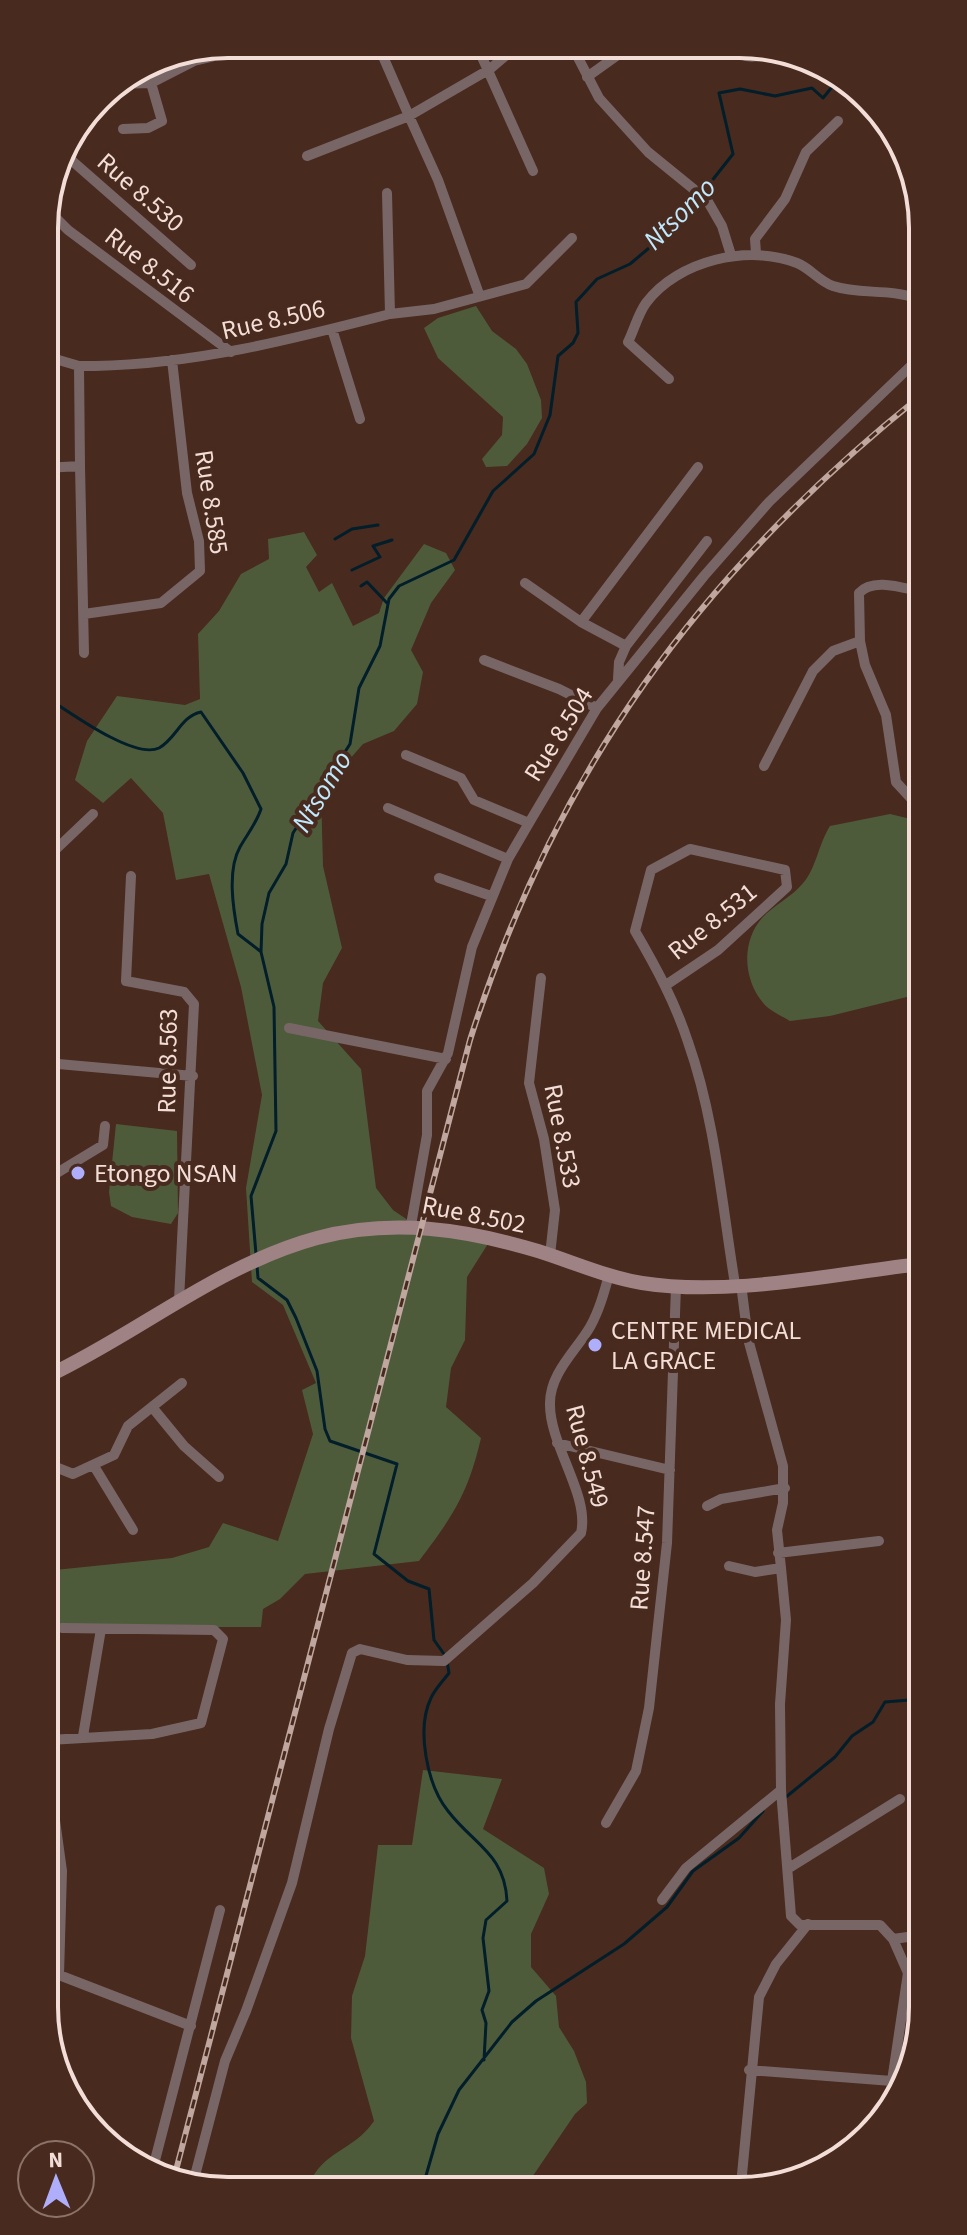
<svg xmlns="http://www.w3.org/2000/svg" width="967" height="2235" font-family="'Source Sans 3',sans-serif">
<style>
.green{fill:#4e5b3b}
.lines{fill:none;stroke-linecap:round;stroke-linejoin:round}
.stream{stroke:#011e2a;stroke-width:3}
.minor{stroke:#786667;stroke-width:10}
.secondary{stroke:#9f8284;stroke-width:14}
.rail-casing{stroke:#bfa79f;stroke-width:6}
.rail{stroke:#482a1e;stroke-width:3;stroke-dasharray:9;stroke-linecap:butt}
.poi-dot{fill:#afaefa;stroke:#482a1e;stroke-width:3}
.labels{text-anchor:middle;stroke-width:8;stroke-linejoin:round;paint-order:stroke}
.street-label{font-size:26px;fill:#f3ded7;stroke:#482a1e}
.poi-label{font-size:26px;fill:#f3ded7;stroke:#482a1e;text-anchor:start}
.water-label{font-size:28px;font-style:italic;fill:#c1e9fd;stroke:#482a1e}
.rim{fill:none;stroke:#f3ded7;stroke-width:4}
</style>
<rect width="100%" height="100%" fill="#482a1e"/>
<path class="green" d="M 476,306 L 492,331 L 516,349 L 527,364 L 541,400 L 542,418 L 527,444 L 507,466 L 486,467 L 482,459 L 502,435 L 503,417 L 438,358 L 424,328 L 438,318 Z
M 304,532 L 317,555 L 306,567 L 319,592 L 332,583 L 353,626 L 379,613 L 384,598 L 424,544 L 446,553 L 455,570 L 431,603 L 411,650 L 423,672 L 417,704 L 394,731 L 363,744 L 321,792 L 323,866 L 342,948 L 323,983 L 318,1021 L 361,1069 L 376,1188 L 393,1210 L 415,1225 L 491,1239 L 467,1277 L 465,1340 L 451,1368 L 446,1407 L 481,1438 C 468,1494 453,1516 419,1561 L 305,1574 L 280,1599 L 263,1609 L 261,1627 L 49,1627 L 49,1563 L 55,1570 L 172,1558 L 209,1547 L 223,1523 L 278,1541 L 313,1434 L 302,1390 L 316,1383 L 283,1305 L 252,1282 L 246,1188 L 262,1095 L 241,987 L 209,874 L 176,880 L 163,813 L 131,778 L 103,803 L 75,780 L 87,741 L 117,696 L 185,705 L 200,699 L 198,634 L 219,611 L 241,574 L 269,559 L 268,539 Z
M 890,814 L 915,820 L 919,824 L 919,994 L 830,1016 L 790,1021 C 782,1016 770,1011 764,1004 C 743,980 741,942 762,918 C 774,905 792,897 804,882 C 816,868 819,843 830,826 Z
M 116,1124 L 177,1131 L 178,1213 L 171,1224 L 132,1217 L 111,1206 L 109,1192 Z
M 423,1770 L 502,1779 L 483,1829 L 544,1868 L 549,1894 L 531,1934 L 531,1967 L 556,1996 L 559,2027 L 574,2051 L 586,2082 L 587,2103 L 575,2114 L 526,2186 L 505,2182 L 501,2186 L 308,2187 C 322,2150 353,2152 374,2121 L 351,2038 L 352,1996 L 365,1956 L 378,1845 L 412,1845 Z"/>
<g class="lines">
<path class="stream" d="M 703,192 L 733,154 L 719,93 L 740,89 L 775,96 L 812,88 L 823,98 L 837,81
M 335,539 L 352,529 L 378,525
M 352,570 L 380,557 L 373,546 L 392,540
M 361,586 L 367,582 L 387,603
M 46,697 C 68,711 134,760 159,748 C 176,739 181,716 201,712 L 243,773 L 261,809 C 256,824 248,833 240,847 C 227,870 233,908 238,934 L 260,951
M 256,1254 L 251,1196 L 276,1131 L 274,1007 L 261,952 L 262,924 L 269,893 L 286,864 L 293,833 L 350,744 L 359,688 L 380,646 L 389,599 L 399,586 L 454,560 L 493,491 L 534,454 L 550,415 L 558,356 L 573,343 L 578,333 L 576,302 L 597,279 L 630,264 L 649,248 L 698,197
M 257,1266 L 258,1278 L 287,1300 L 296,1318 L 317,1371 L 325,1429 L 330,1441 L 397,1464 L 374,1554 L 408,1581 L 429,1589 L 434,1640 L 444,1654
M 447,1661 L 449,1673 C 443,1681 435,1689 431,1698 C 416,1729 427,1785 448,1811 C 474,1845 505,1854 507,1901 L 486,1920 L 483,1938 L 489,1991 L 482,2010 L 486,2023 L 484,2060
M 786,1797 L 835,1757 L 852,1736 L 873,1722 L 885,1702 L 922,1699
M 423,2186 L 438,2134 L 459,2090 L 512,2022 L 536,2001 L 624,1944 L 667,1907 L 693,1871 L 739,1838 L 763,1811"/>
<path class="minor" d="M 477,46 L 533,171
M 572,46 L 599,98 L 648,152 L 707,200 L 722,226 L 731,255
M 730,47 C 745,61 760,58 778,49
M 587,77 L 629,47
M 116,84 L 151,83 L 194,61 L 211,57
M 123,129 L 148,128 L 162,121 L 151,83
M 62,152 L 191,265
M 307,156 L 409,116 L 378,45
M 46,208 L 68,230 L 231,352
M 756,253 L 755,239 L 785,199 L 806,152 L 838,121
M 479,294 L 438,180 L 409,116 L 490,69 L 517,46
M 390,314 L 434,309 L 526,284 L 572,238
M 332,329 L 360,419
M 45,356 L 79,366 L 95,366 C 197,364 293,339 390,314 L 387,193
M 669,379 L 628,342 C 634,330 638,314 646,303 C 678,260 749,244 797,263 C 810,268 819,281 833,286 C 860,295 890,288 917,299
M 80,466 L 84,653
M 45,468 L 80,466 L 79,366
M 525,583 L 581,622 L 626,646
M 918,591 C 900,587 872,578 859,593 L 860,641 L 865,665 L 886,715 L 896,782 L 919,807
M 84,614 L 161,603 L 200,571 L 199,541 L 187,493 L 172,360
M 581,622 L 698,467
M 484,660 L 559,689 L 597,708
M 618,679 L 619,662 L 626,646 L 707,541
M 406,755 L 461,778 L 474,800 L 529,823
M 764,766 L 813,671 L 833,651 L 860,641
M 388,808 L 508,859
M 46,865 L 51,854 L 93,814
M 131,876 L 126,981 L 184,992 L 194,1004 L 179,1300
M 439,878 L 491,896
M 541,978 L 529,1083 L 544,1139 L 555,1210 L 550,1255
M 666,985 L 718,950 L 787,887 L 785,870 L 690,849 L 651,870 L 635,931 C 656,967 675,1002 688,1042 C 715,1118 722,1205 735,1284
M 289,1028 L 446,1059
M 47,1063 L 193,1076
M 47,1179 L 103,1145 L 105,1126
M 411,1225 L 427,1135 L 427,1091 L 448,1053 L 472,947 L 508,859 L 529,823 L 597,708 L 704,576 L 769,502 L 917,360
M 920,1321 L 918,1383 L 921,1412
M 50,1375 L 53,1466 L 73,1474 L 114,1455 L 128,1426 L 182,1383
M 152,1407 L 184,1446 L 219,1477
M 557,1443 L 670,1470
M 94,1466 L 133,1530
M 707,1506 L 721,1499 L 785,1488
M 778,1553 L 879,1541
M 729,1566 L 755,1572 L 781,1568 L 777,1530 L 783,1503 L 783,1466 L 748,1339 L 741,1284
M 781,1568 L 786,1620 L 780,1704 L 781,1790 L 791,1916 L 800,1925 L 880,1925 L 893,1939 L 908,1973 L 892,2081
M 83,1736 L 101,1629
M 49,1740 L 152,1734 L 201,1723 L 223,1639 L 214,1630 L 62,1628
M 49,1777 L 62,1871 L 59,1975 L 191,2026
M 606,1823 L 636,1771 L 649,1708 L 667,1543 L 676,1286
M 789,1868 L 900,1799
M 662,1900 L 686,1868 L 781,1790
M 893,1939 L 922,1935
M 906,1986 L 923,1980
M 749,2070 L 892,2081 L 890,2099
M 153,2168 L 220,1910
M 741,2185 L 759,1997 L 776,1964 L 808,1924
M 192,2187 L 225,2061 L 246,2011 L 292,1883 L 329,1729 L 352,1653 L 360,1649 L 407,1660 L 444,1661 L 533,1583 L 581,1533 C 590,1495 549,1445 550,1403 C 550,1373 576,1351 590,1327 C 599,1311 604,1293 609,1275"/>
<path class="secondary" d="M 48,1376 C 139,1333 218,1265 317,1238 C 392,1218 465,1229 538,1251 C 573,1262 606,1277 642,1283 C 729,1297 833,1274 920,1264"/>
<g class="rail-casing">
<path id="rail" d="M 174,2178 L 470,1040 C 555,772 699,574 918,398"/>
</g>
<use href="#rail" class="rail"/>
</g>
<g class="poi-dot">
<circle cx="78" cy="1173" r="8"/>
<circle cx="595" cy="1345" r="8"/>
</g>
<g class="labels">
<g class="street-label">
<text transform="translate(141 192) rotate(41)" y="9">Rue 8.530</text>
<text transform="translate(150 265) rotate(38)" y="9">Rue 8.516</text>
<text transform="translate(273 319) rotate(-13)" y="9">Rue 8.506</text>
<text transform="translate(212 502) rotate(81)" y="9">Rue 8.585</text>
<text transform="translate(558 734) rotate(-58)" y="9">Rue 8.504</text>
<text transform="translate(712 921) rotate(-39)" y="9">Rue 8.531</text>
<text transform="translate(167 1061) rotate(-89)" y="9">Rue 8.563</text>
<text transform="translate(563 1136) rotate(79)" y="9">Rue 8.533</text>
<text transform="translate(474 1214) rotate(11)" y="9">Rue 8.502</text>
<text transform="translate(588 1456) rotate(75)" y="9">Rue 8.549</text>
<text transform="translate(642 1558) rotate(-86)" y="9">Rue 8.547</text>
</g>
<g class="poi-label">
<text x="94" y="1182">Etongo NSAN</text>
<text x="611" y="1339">CENTRE MEDICAL<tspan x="611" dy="30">LA GRACE</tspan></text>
</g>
<g class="water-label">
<text transform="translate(679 213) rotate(-45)" y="10">Ntsomo</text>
<text transform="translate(321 791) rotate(-59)" y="10">Ntsomo</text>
</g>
</g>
<path d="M0 0H967V2235H0ZM228 58H739A170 170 0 0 1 909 228V2007A170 170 0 0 1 739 2177H228A170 170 0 0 1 58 2007V228A170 170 0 0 1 228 58Z" fill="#482a1e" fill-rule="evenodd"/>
<path class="rim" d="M228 58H739A170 170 0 0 1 909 228V2007A170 170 0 0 1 739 2177H228A170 170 0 0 1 58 2007V228A170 170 0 0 1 228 58Z"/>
<g transform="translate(56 2179) rotate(359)"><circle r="38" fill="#482a1e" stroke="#8c7268" stroke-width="2"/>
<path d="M0-6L14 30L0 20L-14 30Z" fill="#afaefa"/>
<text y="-12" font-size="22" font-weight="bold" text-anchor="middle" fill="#f3ded7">N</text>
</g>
</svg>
